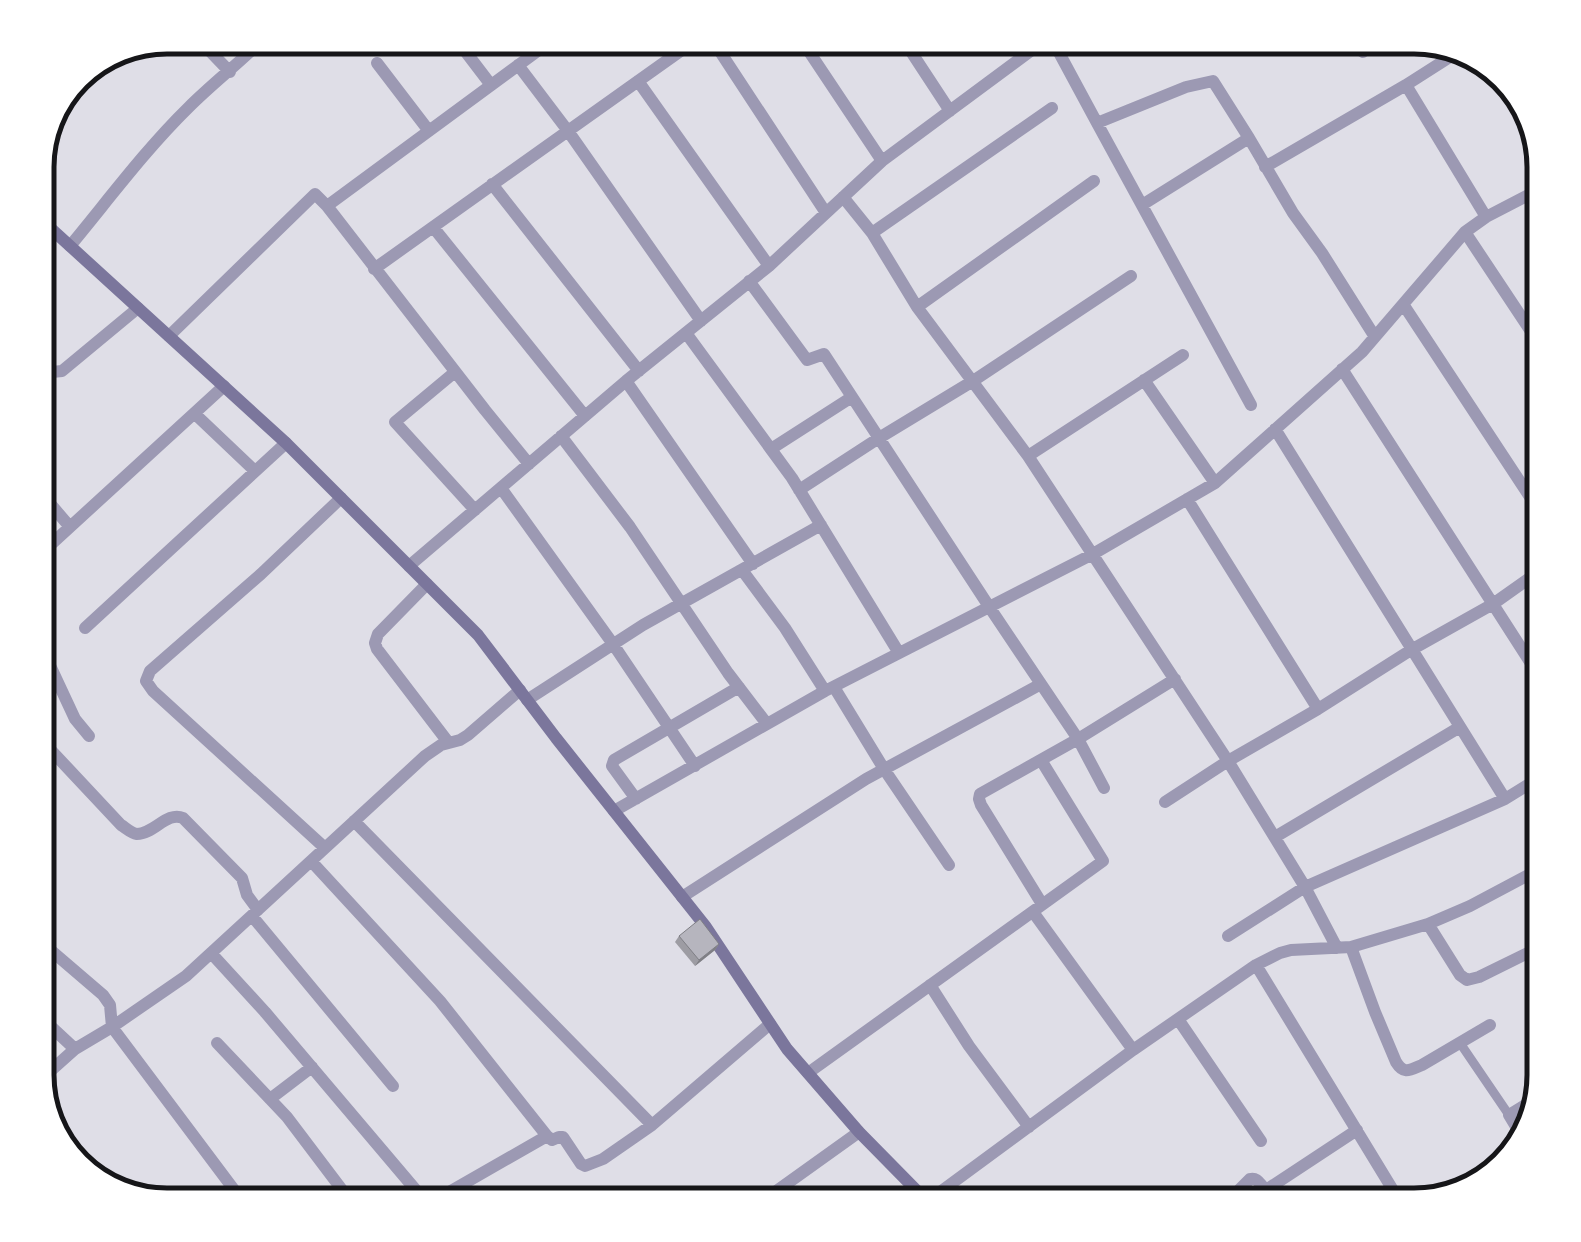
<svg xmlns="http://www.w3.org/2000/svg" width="1581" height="1242" font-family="'Libre Baskerville',serif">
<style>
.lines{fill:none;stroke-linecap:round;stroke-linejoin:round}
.lane{stroke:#9c99b3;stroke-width:9}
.street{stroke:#9c99b3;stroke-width:12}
.secondary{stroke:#7b769c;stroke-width:12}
.wall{fill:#9d9ca3}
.shaded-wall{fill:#7f7f85}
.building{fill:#b6b5be;stroke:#7f7f85}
.rim{fill:none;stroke:#161619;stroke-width:5}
</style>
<rect width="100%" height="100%" fill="#dfdee7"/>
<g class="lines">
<path class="lane" d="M 1460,1043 L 1509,1115"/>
<path class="street" d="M 206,47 L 230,72
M 462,47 L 491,85
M 717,47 L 826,213
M 806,47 L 882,161
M 908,47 L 950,111
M 1056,47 L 1097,123 L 1251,405
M 1361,47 L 1363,52
M 377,63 L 429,131
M 518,65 L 568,131 L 701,321
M 638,81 L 769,266
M 1406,85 L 1486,217
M 1097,123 L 1186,87 L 1213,81 L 1249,138 L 1293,213 L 1322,253 L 1375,337
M 1265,167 L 1406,85 L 1453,55
M 492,184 L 639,371
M 843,197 L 872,233 L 917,307 L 1028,456 L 1228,761 L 1305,887 L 1337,948
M 1142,205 L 1249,138
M 327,206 L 543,47
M 433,227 L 585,416
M 1465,232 L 1534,336
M 872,233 L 1052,108
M 70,246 C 109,199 146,149 189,107 C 210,86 233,68 255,47
M 374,269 L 686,47
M 749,281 L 807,360 L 824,354 L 990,608 L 1078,739 L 1104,788
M 1403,304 L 1534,503
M 917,307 L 1094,181
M 686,333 L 792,478 L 899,653
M 169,336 L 315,194 L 327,206 L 485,410 L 529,464
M 47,368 L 52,372 L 62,371 L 138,308
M 1342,369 L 1534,668
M 455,372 L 395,422 L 475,510
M 1144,380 L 1215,483
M 626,381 L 753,564
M 195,414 L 255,471
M 1275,429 L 1505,799
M 561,436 L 630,527 L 728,673 L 767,724
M 771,449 L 852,397
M 1028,456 L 1183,355
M 501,488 L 613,644 L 695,766
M 799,490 L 879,438 L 973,381 L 1131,276
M 1187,499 L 1318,709
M 47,500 L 70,527
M 47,548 L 224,386
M 409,566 L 626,381 L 769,266 L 882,161 L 1036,47
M 742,570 L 785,628 L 825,691
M 427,584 L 378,634 L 375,643 L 377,649 L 448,742
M 85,628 L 286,443
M 47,659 L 75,719 L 89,736
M 834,687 L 884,769 L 949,865
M 527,700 L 643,625 L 821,525
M 47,746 L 121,825 C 126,828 131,833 137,834 C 154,834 167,811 183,818 L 242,878 L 247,895 L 258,910
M 636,799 L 612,766 L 614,760 L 739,687
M 1165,802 L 1228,761 L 1318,709 L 1411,650 L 1493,604 L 1534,575
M 614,811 L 825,691 L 1093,554 L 1215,483 L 1362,352 L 1465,232 L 1486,217 L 1534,192
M 354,821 L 652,1125
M 1275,837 L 1460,727
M 325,848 L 153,691 L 146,681 L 150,671 L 261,574 L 341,498
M 311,861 L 440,1001 L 547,1136 L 444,1195
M 682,897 L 866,779 L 1041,684
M 1042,904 L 981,805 L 979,799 L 980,794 L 1078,739 L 1175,679
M 1033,912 L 1133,1050
M 252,916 L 393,1086
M 1428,924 L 1460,975 L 1467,980 L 1479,977 L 1534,950
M 1228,936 L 1305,887 L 1505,799 L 1534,781
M 47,947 L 103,995 L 110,1005 L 112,1027 L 238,1195
M 1351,947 L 1375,1012 L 1396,1062 C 1404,1075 1410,1070 1422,1065 L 1490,1025
M 211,953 L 265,1012 L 420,1195
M 1256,965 L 1396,1195
M 930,985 L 969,1046 L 1029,1127
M 1178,1019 L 1261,1141
M 47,1023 L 75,1049
M 217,1043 L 287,1117 L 346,1195
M 808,1073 L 1103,861 L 1041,760
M 47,1074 L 75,1049 L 112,1027 L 186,976 L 425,756 L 441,745 L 460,740 L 468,735 L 520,690
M 270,1099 L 312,1067
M 1518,1130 L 1509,1115 L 1530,1102
M 547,1136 L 552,1140 L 559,1137 L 563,1137 L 581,1164 L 585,1166 L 603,1159 L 652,1125 L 770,1024
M 771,1195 L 859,1132
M 936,1195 L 1133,1050 L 1256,965 L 1280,953 L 1291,950 L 1351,947 L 1428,924 L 1470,906 L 1534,872
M 1234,1195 L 1250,1179 C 1257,1177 1260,1184 1264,1188 L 1269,1188 L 1357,1130"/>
<path class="secondary" d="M 47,225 L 286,443 L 478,635 L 556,738 L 706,927 L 787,1049 L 859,1132 L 921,1195"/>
</g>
<path class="wall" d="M 679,936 L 719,944 L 715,950 L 695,966 L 675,942 Z"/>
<path class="shaded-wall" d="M 719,944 L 715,950 L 695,966 L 699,960 Z"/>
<path class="building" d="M 700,919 L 719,944 L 699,960 L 679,936 Z"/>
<path d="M0 0H1581V1242H0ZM167 54H1414A113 113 0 0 1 1527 167V1075A113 113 0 0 1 1414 1188H167A113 113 0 0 1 54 1075V167A113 113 0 0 1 167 54Z" fill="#fff" fill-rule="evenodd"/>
<path class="rim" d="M167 54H1414A113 113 0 0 1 1527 167V1075A113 113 0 0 1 1414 1188H167A113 113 0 0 1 54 1075V167A113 113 0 0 1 167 54Z"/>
</svg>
